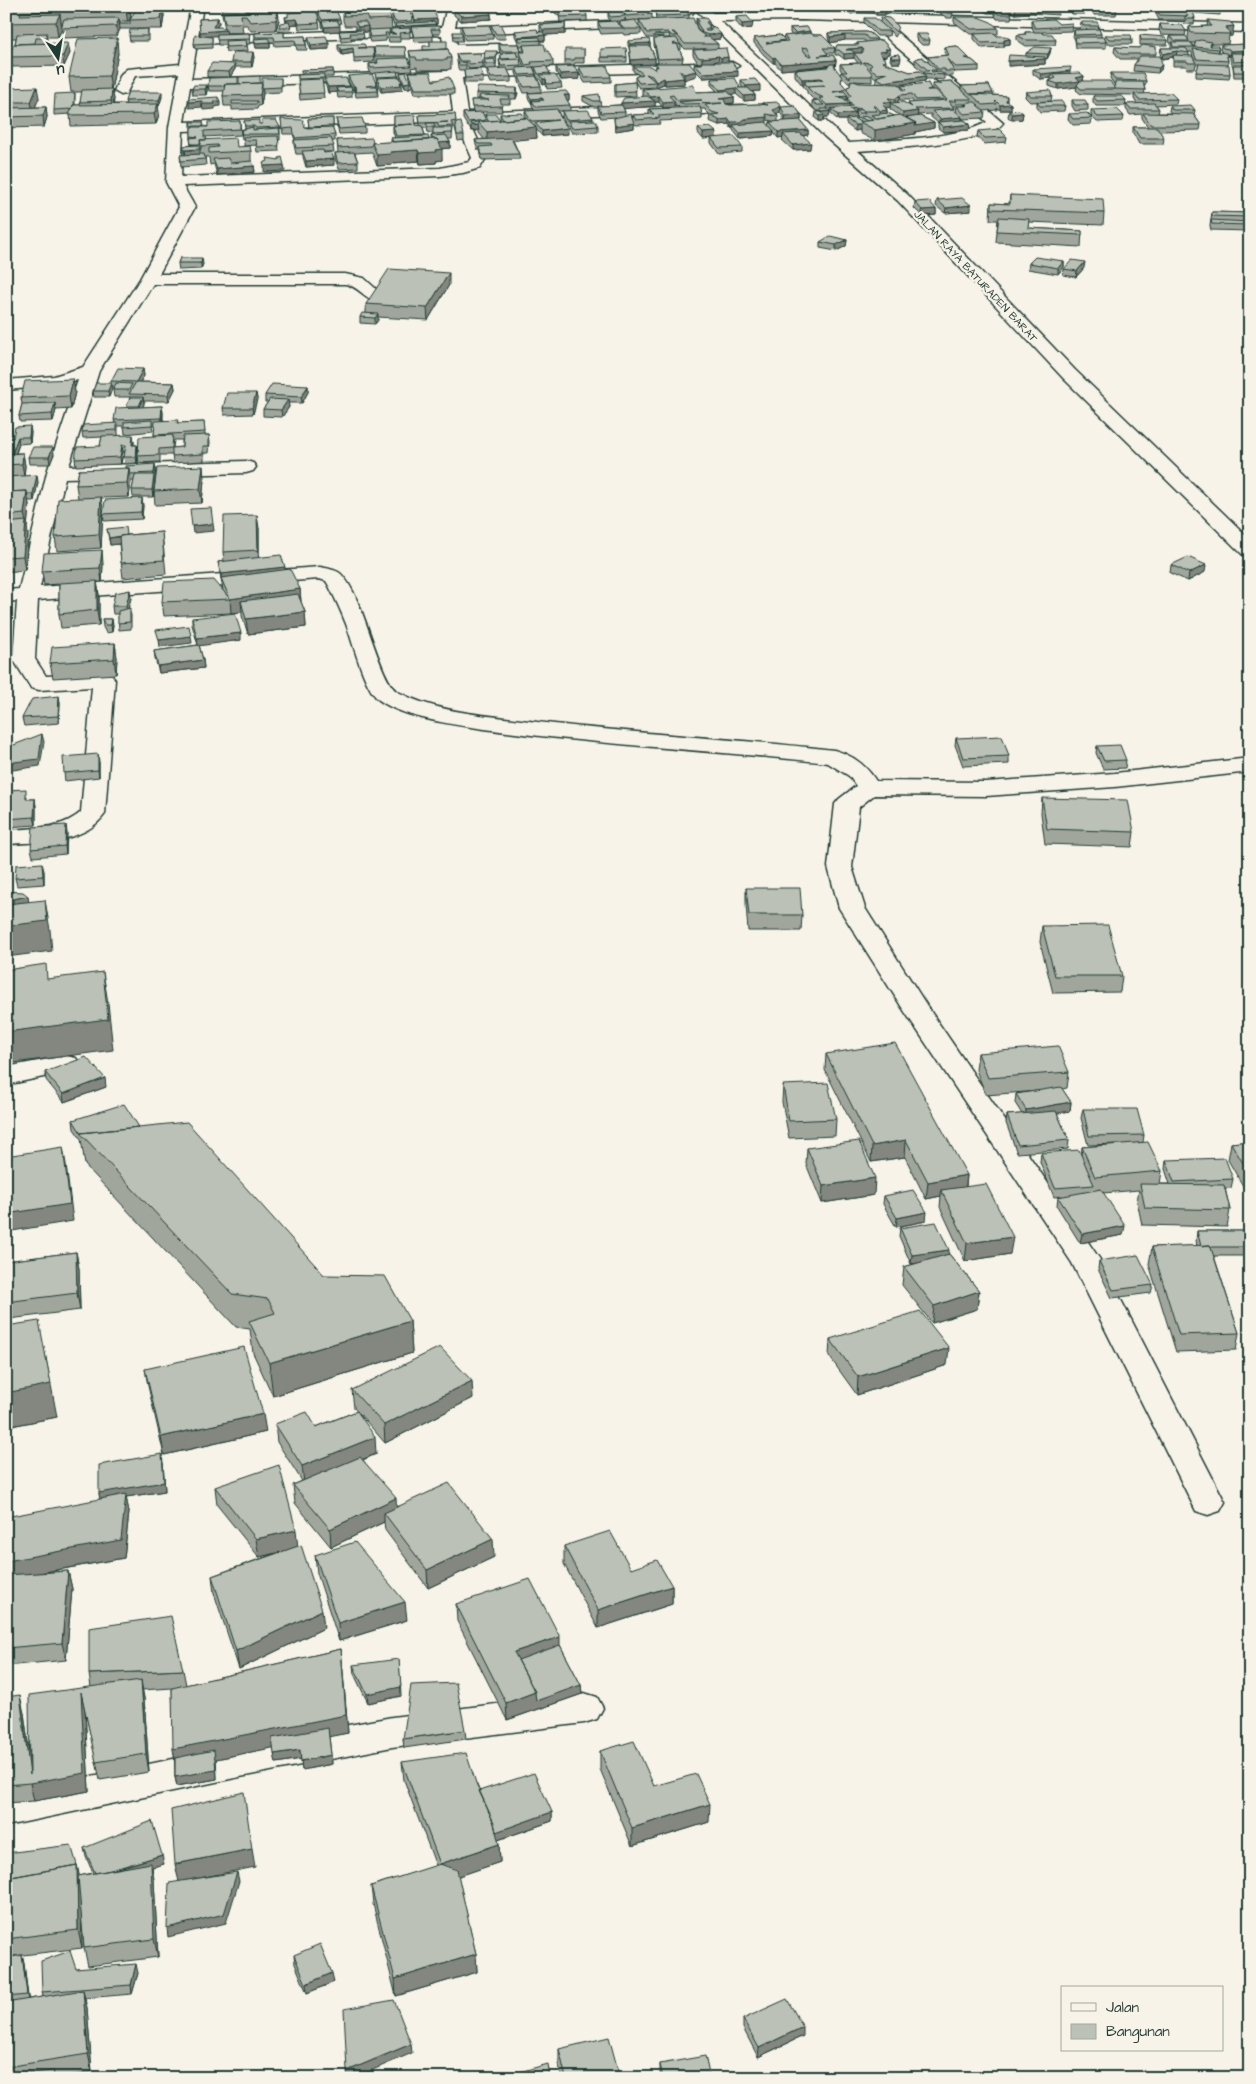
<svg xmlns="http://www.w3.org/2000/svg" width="1256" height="2084" font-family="'Architects Daughter',sans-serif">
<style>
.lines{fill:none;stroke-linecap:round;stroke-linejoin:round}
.minor-casing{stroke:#1f3d34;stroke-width:3}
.minor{fill:#f7f3e8;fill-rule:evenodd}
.wall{fill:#a1a69d;stroke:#1f3d34;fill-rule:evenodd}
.shaded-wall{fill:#83877f;stroke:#1f3d34}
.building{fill:#bbc1b6;stroke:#1f3d34;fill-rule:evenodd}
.labels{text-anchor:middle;stroke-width:4.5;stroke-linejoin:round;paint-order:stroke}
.far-street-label{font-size:11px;fill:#1f3d34;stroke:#f7f3e8}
</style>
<rect width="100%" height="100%" fill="#f7f3e8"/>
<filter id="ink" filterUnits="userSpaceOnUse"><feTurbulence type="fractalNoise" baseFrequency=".02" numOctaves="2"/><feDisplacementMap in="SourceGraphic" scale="10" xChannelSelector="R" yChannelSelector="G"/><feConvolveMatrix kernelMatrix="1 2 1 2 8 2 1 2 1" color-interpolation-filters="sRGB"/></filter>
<g filter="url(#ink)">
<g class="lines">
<g class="minor-casing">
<path id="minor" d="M 191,6 L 203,6 L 198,36 L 442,27 L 447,6 L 459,6 L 455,27 L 636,20 L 640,21 L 642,24 L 640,27 L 455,34 L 457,45 L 500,44 L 507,48 L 500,52 L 458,53 L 461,70 L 732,62 L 739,66 L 732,70 L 462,78 L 467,112 L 624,106 L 630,108 L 743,105 L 750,109 L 743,113 L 627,116 L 621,114 L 469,120 L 486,158 L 480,168 L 463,173 L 440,176 L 183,186 L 195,207 L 159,274 L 345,274 L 364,278 L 385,297 L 383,301 C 367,304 360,286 345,284 L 153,284 L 99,371 L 69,466 L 246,461 L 253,463 L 256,467 L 253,471 L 246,473 L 65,478 L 40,587 L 320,567 C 326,568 337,570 341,574 C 364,595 379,682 398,692 C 438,713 485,715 529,721 C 631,734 733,738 834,750 C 853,755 866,765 876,781 L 986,782 L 1115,773 L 1250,758 L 1250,772 L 1115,787 L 986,796 L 874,795 L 859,807 L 852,867 L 865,908 L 927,1006 L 1101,1261 L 1225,1502 L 1220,1511 L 1208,1515 L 1196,1511 L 1072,1263 L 901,1006 L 839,908 L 828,867 L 835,804 L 839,799 L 856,786 L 849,776 L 828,763 C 721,751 614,746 507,732 C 472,727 407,721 379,700 C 364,689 353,642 346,624 C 341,611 335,598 329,586 L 326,581 L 319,579 L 38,600 L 35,659 L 46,676 L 104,673 L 112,675 L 115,680 L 105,814 C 84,844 39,842 6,844 L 6,830 C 32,828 61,830 81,812 L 92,687 L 39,690 L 31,688 L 13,659 L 17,601 L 6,602 L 6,590 L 19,589 L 47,472 L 78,380 L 55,386 L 6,390 L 6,380 L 54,376 L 83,367 L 140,279 L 179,207 L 166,182 L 169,127 L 179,73 L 135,76 L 126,94 L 121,95 L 114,91 L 121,74 L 127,69 L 180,64 ZM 442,35 L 447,71 L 191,79 L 197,44 ZM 449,79 L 453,112 L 184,122 L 190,87 ZM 456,121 L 472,158 L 469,162 L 440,168 L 181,177 L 183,131 Z
M 692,6 L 705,6 L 713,13 L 802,12 L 1250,24 L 1250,32 L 885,22 L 1003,123 C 988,144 886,149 858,151 L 908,195 L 1075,370 L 1250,539 L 1250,557 L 1243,555 L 1063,378 L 898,201 L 824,136 ZM 802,20 L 871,22 L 893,44 L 987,122 C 958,139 884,140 849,143 L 720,21 Z
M 66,1056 L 76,1058 L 80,1064 L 76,1070 L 6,1085 L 6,1067 Z
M 584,1693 L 597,1697 L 603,1708 L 597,1719 L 584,1723 L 392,1747 L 235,1778 L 6,1826 L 6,1794 L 235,1746 L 392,1717 Z"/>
</g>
<use href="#minor" class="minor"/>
</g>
<path class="wall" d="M 6,6 L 130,6 L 131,16 L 130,19 L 163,6 L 164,16 L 162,29 L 120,29 L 117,36 L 63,38 L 62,29 L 58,37 L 47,37 L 47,43 L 37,44 L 70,53 L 64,66 L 9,67 L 8,57 L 15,44 L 16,38 L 7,38 L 8,40 L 6,45 Z
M 208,6 L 292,6 L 291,10 L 278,10 L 279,20 L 276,30 L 251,31 L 247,25 L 242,25 L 243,33 L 227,33 L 249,33 L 250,44 L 247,44 L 248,51 L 226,52 L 225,45 L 218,45 L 217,35 L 205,36 L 212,37 L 212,48 L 195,49 L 194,44 L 200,36 L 199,19 L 218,18 L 219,23 L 217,27 L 225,29 L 221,9 L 209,9 Z
M 400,6 L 424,6 L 424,9 L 437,19 L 437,24 L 436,24 L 436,26 L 440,29 L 440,34 L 433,34 L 433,41 L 447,49 L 451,58 L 451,69 L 448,69 L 448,70 L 417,70 L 417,67 L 411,68 L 412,71 L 397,72 L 402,87 L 402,90 L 381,92 L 377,83 L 375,73 L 371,74 L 369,69 L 369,64 L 377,63 L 377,62 L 375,62 L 374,47 L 405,47 L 406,58 L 411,64 L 409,51 L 423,50 L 430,46 L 430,41 L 414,42 L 412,31 L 410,31 L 410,38 L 400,38 L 400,42 L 389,42 L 388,38 L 386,38 L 386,41 L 370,42 L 368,35 L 368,28 L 368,32 L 363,32 L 364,38 L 351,38 L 351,41 L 341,42 L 339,31 L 325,32 L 322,26 L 322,23 L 318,17 L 320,28 L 299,29 L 298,24 L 290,25 L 291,32 L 279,32 L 279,27 L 286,23 L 285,17 L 318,16 L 318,12 L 340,19 L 341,24 L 339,24 L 340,31 L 357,30 L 355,26 L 345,26 L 343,21 L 343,11 L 391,19 L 392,29 L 395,29 L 392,20 L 392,15 L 401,9 ZM 410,12 L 412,12 L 415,23 L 413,23 ZM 389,29 L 391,29 L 391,34 L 390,34 Z
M 437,6 L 445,6 L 446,9 Z
M 456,6 L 490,6 L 479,7 L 479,9 L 491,14 L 491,19 L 461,21 L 454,15 L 454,10 L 456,10 Z
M 523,6 L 523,11 L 498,12 L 498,7 Z
M 726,6 L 756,6 L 755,8 Z
M 846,6 L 883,6 L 885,15 L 876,15 L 871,11 L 859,10 L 858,12 L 851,14 L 846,8 Z
M 892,6 L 911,6 L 914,9 L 913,14 L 894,14 Z
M 913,6 L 945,6 L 945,7 L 953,13 L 952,18 L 947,18 L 940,13 L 940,10 L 916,11 Z
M 978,6 L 1059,6 L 1058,15 L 1030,13 L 1015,14 L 1012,12 L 1011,19 L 997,19 L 995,15 L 995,13 L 987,13 Z
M 1068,6 L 1084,6 L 1085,9 L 1085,14 L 1072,14 Z
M 1092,6 L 1110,6 L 1117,10 L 1116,15 L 1094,15 L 1092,9 Z
M 1179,6 L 1221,6 L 1220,15 L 1195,13 L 1192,7 Z
M 1173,7 L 1195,18 L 1194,24 L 1184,24 L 1185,20 L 1159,20 L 1156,14 L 1156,9 Z
M 555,8 L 574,11 L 587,16 L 587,21 L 560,22 L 559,16 L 555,13 Z
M 659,8 L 667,10 L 667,8 L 694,9 L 694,14 L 689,15 L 689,18 L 698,31 L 700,33 L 696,26 L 696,18 L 709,22 L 710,31 L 721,34 L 720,39 L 712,40 L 718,44 L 718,48 L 728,57 L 728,62 L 738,76 L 703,78 L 694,69 L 694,64 L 701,63 L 698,63 L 693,55 L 693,50 L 706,49 L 685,49 L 681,45 L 681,50 L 679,49 L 683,58 L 682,63 L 696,71 L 696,76 L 684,79 L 684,84 L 665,85 L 664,84 L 656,87 L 639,88 L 635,82 L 636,96 L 615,97 L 615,84 L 635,82 L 635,77 L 639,75 L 633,71 L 633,66 L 655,69 L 655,67 L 656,67 L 656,63 L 658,63 L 654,45 L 654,38 L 647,38 L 641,29 L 641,34 L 624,35 L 623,33 L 601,34 L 598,27 L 598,22 L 610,21 L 608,17 L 608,12 L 622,11 L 622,9 L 652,14 L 652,19 L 626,21 L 625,18 L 625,21 L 616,21 L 619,24 L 619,22 L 639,25 L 639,20 L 656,20 L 655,9 L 659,10 Z
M 736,17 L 752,28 L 742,29 L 736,22 Z
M 881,17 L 898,32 L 895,37 L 890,31 L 889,36 L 877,36 L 864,23 L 864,18 L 880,22 Z
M 954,17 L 998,28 L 998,34 L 995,34 L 997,36 L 1010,39 L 1010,44 L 1004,45 L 1004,47 L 982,48 L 974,39 L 974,34 L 977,34 L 970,34 L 954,22 Z
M 1031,20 L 1072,26 L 1071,31 L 1042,32 L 1043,34 L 1056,40 L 1055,45 L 1026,46 L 1017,40 L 1017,35 L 1025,34 L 1025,32 L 1034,32 L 1031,25 Z
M 1208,20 L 1232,36 L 1229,36 L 1228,44 L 1211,44 L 1211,46 L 1219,49 L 1218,52 L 1222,52 L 1220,50 L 1221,45 L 1250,44 L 1250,77 L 1234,77 L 1233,67 L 1230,59 L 1230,56 L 1229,57 L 1228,54 L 1227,54 L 1228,61 L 1228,65 L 1230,74 L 1229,79 L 1196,77 L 1196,72 L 1199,64 L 1196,64 L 1195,69 L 1187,69 L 1186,66 L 1173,66 L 1173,57 L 1162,59 L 1160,53 L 1161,48 L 1171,48 L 1171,43 L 1169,42 L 1170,36 L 1188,40 L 1188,37 L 1189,27 L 1207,26 ZM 1191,43 L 1195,43 L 1194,47 ZM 1189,52 L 1192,52 L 1192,54 L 1194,60 L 1189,56 Z
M 1081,22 L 1099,26 L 1098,29 L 1101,34 L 1101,37 L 1104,39 L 1105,35 L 1132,39 L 1132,44 L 1108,44 L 1106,41 L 1106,48 L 1076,48 L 1075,40 L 1073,36 L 1074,30 L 1082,30 L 1080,28 Z
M 565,23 L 565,34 L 545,35 L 545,41 L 541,41 L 541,44 L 553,61 L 553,66 L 547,67 L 550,75 L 561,83 L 562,88 L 547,89 L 546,84 L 543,85 L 540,79 L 538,79 L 535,72 L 535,67 L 532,67 L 536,74 L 536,76 L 541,86 L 541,92 L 524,93 L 519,82 L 519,80 L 516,73 L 516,70 L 508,71 L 511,77 L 511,82 L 491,83 L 487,74 L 487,70 L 486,70 L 484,65 L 484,58 L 497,51 L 496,68 L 500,68 L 499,60 L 500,60 L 501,55 L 499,50 L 499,44 L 519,44 L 515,36 L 515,31 L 541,32 L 540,30 L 540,25 ZM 519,44 L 520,46 L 523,46 L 523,52 L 522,52 ZM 517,56 L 520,56 L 524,68 L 521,68 L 521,65 L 518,59 Z
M 1160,24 L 1186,31 L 1185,36 L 1161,35 L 1159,29 Z
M 491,25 L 505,34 L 506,39 L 496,39 L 491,30 Z
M 461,26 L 493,34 L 493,39 L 465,40 L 461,31 Z
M 807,27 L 810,33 L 814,35 L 822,35 L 835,48 L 834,53 L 827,53 L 828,56 L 833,55 L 836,60 L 835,68 L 840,76 L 841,72 L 842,72 L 840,69 L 840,64 L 858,63 L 854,58 L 844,59 L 839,55 L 835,55 L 835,50 L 837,45 L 856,45 L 857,43 L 866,42 L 864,40 L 845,40 L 830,43 L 828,38 L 828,33 L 865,32 L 870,33 L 877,39 L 877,41 L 882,40 L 890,49 L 890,54 L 887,54 L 887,56 L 883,57 L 886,61 L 886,64 L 910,72 L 920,71 L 924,74 L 924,72 L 915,65 L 915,59 L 922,57 L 928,62 L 928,57 L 946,55 L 944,52 L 945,47 L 957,46 L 969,58 L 969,59 L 972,60 L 979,66 L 979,71 L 955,72 L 954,71 L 953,76 L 945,76 L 945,74 L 943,74 L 944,75 L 944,80 L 934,79 L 934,81 L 931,79 L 926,79 L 925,81 L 900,85 L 901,87 L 928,83 L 931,90 L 932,90 L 932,84 L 937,84 L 937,82 L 951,81 L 961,89 L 961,86 L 989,85 L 993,93 L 993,95 L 1007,96 L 1007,102 L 1011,104 L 1011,110 L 1000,110 L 997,108 L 997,110 L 983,111 L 985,112 L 984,118 L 963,119 L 962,118 L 962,120 L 964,120 L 970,124 L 969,130 L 943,132 L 938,128 L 938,123 L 931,117 L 931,114 L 918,115 L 917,116 L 920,116 L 934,123 L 934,128 L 915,132 L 915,134 L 875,141 L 860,133 L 860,130 L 855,131 L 846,124 L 846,120 L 838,120 L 831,114 L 831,111 L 829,111 L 829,117 L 824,117 L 824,121 L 819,121 L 815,118 L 816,112 L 820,112 L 820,111 L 816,111 L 812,106 L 812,101 L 817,100 L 813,99 L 807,93 L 807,91 L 803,86 L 804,85 L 802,85 L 795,76 L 795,70 L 828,67 L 829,66 L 781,70 L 775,63 L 773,63 L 764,55 L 754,43 L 754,38 L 780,35 L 783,39 L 784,36 L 792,35 L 790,33 L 790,28 ZM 872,75 L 876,78 L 876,83 L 878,84 L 859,83 L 853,81 L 872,82 ZM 842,78 L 850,83 L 850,81 L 851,81 L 850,86 L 847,87 L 847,89 L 841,83 ZM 899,100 L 912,100 L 914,103 L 908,103 L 908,105 L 903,102 L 897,103 ZM 956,104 L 966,104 L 966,106 L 957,106 L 956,112 L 954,110 L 954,108 L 953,106 L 956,106 ZM 890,107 L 890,109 L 899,115 L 894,116 L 887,113 L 887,110 L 886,108 ZM 855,114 L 857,119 L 860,118 L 860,122 L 855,119 Z
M 148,29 L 148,41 L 130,41 L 129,36 Z
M 284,32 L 284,37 L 305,36 L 307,50 L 297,50 L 296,45 L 275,46 L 274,42 L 270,42 L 270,48 L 256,48 L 254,39 L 255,38 L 255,33 Z
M 453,32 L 462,36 L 463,41 L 454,41 Z
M 916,34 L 930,40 L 929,45 L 922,45 L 916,39 Z
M 1140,35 L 1168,40 L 1167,45 L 1140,45 Z
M 308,37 L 329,49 L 311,50 L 308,42 Z
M 628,41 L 650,43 L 650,46 L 655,58 L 655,64 L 631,65 L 629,47 L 628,46 Z
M 338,44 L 366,47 L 366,48 L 373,48 L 374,62 L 354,63 L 354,53 L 342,55 L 338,49 Z
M 1115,47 L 1139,48 L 1156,47 L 1155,56 L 1162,64 L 1161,70 L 1158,73 L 1133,71 L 1134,65 L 1138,59 L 1120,59 L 1114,52 Z
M 1051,48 L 1050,53 L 1047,59 L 1045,59 L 1045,64 L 1008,66 L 1026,56 L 1026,53 Z
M 584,49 L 584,63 L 575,63 L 574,65 L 565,65 L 565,60 Z
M 118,53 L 111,89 L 112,89 L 114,99 L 113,104 L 126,104 L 125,101 L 162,97 L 159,106 L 158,106 L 159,114 L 156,124 L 71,126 L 70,114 L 54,115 L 54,110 L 75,93 L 75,105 L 80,105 L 82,92 L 71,92 L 69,77 Z
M 456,54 L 483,63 L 483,68 L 469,69 L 468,66 L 466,66 L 466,70 L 483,77 L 483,83 L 465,83 L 464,70 L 459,70 L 458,68 Z
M 891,55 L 900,63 L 892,63 L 890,60 Z
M 254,57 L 252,67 L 235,67 L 235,69 L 230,77 L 239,84 L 261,83 L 281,78 L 281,92 L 263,93 L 261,105 L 258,106 L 257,109 L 232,110 L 232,106 L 224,106 L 223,96 L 224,91 L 209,91 L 208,86 L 228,77 L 207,77 L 207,71 L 231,63 L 231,62 Z
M 601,57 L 627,57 L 627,62 L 601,62 Z
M 556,67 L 579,79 L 561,80 L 556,72 Z
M 579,67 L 611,77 L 611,82 L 585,83 L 579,73 Z
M 333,69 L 333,77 L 324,77 L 325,79 L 350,87 L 352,92 L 352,97 L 338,98 L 337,92 L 328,93 L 325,83 L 322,83 L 324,98 L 300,100 L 298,75 L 302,75 L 301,70 Z
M 1033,69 L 1084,76 L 1083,81 L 1114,89 L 1115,86 L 1110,78 L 1111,73 L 1146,81 L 1145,86 L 1144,86 L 1145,90 L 1144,94 L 1177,99 L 1176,104 L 1156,105 L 1159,109 L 1158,113 L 1171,113 L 1169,111 L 1170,106 L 1195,110 L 1194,115 L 1201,125 L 1200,130 L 1159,131 L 1164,138 L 1163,144 L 1139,144 L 1133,133 L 1133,127 L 1148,127 L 1142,118 L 1142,114 L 1130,115 L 1126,109 L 1126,104 L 1137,104 L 1134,99 L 1134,95 L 1081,94 L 1076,90 L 1077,87 L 1058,89 L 1049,86 L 1049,81 L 1051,80 L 1051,78 L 1040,79 L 1033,74 Z
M 409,72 L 454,89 L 454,94 L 415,94 L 410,78 Z
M 400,73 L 410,82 L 410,88 L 405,88 L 400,78 Z
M 348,76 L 377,85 L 378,96 L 356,97 L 355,91 L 354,92 L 348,81 Z
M 711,79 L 740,88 L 743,88 L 741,85 L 741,80 L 760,91 L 752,91 L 755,95 L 755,100 L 744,101 L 736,94 L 730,94 L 734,97 L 734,103 L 726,104 L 730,105 L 762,104 L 762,103 L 781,107 L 801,115 L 801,120 L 800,120 L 808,130 L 808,135 L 803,136 L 810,149 L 793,150 L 782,140 L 783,137 L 778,138 L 774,133 L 773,136 L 740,139 L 733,130 L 733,128 L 731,128 L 729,124 L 719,125 L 709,121 L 710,115 L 705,110 L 705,109 L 700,109 L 702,113 L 702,119 L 660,121 L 660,124 L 636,125 L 634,123 L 634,128 L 615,131 L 614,118 L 616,117 L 601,118 L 598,111 L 598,107 L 594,107 L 583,101 L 583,96 L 600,101 L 601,106 L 621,105 L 621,103 L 644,97 L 642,94 L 642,89 L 696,92 L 717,91 L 711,85 ZM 655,102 L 659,102 L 663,108 L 674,107 L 674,102 L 676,106 L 679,106 L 678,107 L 680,108 L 649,109 L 649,114 L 633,115 L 633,118 L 625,116 L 625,112 L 623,108 L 655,106 ZM 780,112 L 785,121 L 770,122 L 769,126 L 766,123 L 767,120 L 778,122 L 778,116 L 776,114 Z
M 207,85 L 207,91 L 206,95 L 193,95 L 192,89 Z
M 6,92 L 39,98 L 35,107 L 46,107 L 47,117 L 44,127 L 6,128 Z
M 1026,92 L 1052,96 L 1051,101 L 1030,102 L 1025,97 Z
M 476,93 L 518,93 L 516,99 L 510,99 L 510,104 L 501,104 L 502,112 L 482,112 L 485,118 L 485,114 L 500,120 L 500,114 L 526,118 L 525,116 L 525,111 L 535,111 L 532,106 L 532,104 L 528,98 L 528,93 L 569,95 L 569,100 L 567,101 L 570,105 L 570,111 L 558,111 L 568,134 L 542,136 L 536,129 L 537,138 L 513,140 L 519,154 L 520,159 L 482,160 L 480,150 L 478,150 L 476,145 L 475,140 L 484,139 L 479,133 L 479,130 L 471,131 L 470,127 L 468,127 L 463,119 L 463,113 L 473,112 L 471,100 L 479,100 L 479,99 L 476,99 Z
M 1093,96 L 1126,100 L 1125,106 L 1096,106 L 1093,102 Z
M 1072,100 L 1088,105 L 1088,110 L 1075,111 L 1072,106 Z
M 1037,102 L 1065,106 L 1064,111 L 1040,112 L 1037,107 Z
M 1091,110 L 1124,116 L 1123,121 L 1097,122 L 1091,116 Z
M 562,111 L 593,118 L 593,120 L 598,126 L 598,132 L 572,133 L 568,125 L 566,125 L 562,117 Z
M 1009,111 L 1023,113 L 1022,119 L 1012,120 L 1008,117 Z
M 455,114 L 456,123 L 464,135 L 464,140 L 458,141 L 455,127 L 453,127 L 452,139 L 448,139 L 450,142 L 450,148 L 441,149 L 442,160 L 436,161 L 436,163 L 420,164 L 419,161 L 392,163 L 392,165 L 377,166 L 372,152 L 355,153 L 358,162 L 358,168 L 339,169 L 335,159 L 335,153 L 338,153 L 337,140 L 373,143 L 392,142 L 391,138 L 395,138 L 393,132 L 393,126 L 394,126 L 394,116 L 416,125 L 420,126 L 419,115 ZM 423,128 L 427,128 L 428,133 L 433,133 L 433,135 L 431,136 L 431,140 L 429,140 L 425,136 Z
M 1069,114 L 1092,118 L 1091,124 L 1073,125 L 1068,119 Z
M 333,118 L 333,130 L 335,135 L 335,141 L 332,141 L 334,152 L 324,152 L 334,165 L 306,167 L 303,157 L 303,154 L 296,154 L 294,145 L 294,140 L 295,140 L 293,134 L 283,134 L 281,119 L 305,128 L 309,128 L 308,119 Z
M 336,119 L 365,127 L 365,133 L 339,134 Z
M 240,121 L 241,135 L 204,137 L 207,140 L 237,147 L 251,151 L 251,161 L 254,166 L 255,172 L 217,175 L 214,164 L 210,165 L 209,157 L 205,157 L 206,165 L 181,167 L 180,155 L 185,155 L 183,146 L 191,146 L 190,138 L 191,138 L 191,122 L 204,127 Z
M 244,121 L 259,124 L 280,127 L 280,140 L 278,140 L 279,151 L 257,152 L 256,145 L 244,146 L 244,140 L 242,140 L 241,130 L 245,129 Z
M 698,128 L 716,137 L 742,147 L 742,152 L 719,154 L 711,143 L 711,138 L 703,139 L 698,133 Z
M 978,131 L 1007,137 L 1006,142 L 984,144 L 977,136 Z
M 1010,195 L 1104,213 L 1103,225 L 1028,222 L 1028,228 L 1082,231 L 1081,247 L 996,242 L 998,220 L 990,220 L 991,203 L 1009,204 Z
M 937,200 L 971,211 L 945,213 L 936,206 Z
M 915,202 L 936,209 L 936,215 L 922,216 L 914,208 Z
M 1212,212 L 1250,213 L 1250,239 L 1248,234 L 1249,231 L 1211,230 L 1210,226 Z
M 847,240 L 846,246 L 836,251 L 820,248 L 820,242 Z
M 180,258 L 203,264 L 201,269 L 179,270 L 178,263 Z
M 1064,261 L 1064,267 L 1058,274 L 1028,269 L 1029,263 Z
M 1084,268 L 1076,277 L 1063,275 L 1064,269 Z
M 449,285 L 428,320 L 378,317 L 378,320 L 375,324 L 360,323 L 360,317 L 366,313 L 366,304 Z
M 143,369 L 144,376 L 140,382 L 174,383 L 175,389 L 169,401 L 144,401 L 144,404 L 142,407 L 162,406 L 163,413 L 163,420 L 178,423 L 204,422 L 205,435 L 209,435 L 210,442 L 209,453 L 204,453 L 204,461 L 173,463 L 172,455 L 160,455 L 160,462 L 139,463 L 138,457 L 137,463 L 125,464 L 124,457 L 125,452 L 123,452 L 121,464 L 76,466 L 75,459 L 100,446 L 102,437 L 83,438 L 82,432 L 115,423 L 114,420 L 127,408 L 127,406 L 130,399 L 130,397 L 114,397 L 113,390 L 114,388 L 112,388 L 109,397 L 94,397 L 93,391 L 111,383 L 111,381 ZM 152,425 L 155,425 L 154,436 L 138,451 L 137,445 L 134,445 L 134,441 L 118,435 L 118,426 L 124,426 L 125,434 L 153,431 ZM 174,440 L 182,440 L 182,447 L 173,448 Z
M 73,379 L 75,392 L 71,409 L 56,410 L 53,421 L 20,422 L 19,416 L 22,404 L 21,398 Z
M 308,386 L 308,392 L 302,403 L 288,403 L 289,407 L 282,417 L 263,416 L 263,409 L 268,402 L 265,402 L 265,395 Z
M 256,393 L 257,399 L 253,414 L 224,415 L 223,408 Z
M 6,423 L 12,430 L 10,438 L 13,438 L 31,432 L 30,443 L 19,444 L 16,453 L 23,453 L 25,466 L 24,476 L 38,482 L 34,501 L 28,501 L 29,505 L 27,528 L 28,535 L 25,570 L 6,572 Z
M 54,454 L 50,464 L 29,464 L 28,457 Z
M 79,470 L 156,471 L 155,481 L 204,479 L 202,503 L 155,505 L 154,492 L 153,497 L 133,497 L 132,490 L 134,481 L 131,481 L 129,497 L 101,498 L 103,510 L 101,548 L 57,551 L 55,537 L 78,498 L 76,485 Z
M 143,505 L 142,519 L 104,521 L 103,514 Z
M 259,528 L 259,557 L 285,569 L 300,589 L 301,602 L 305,612 L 306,627 L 248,634 L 242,616 L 242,612 L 231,613 L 164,616 L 162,602 L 223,590 L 218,562 L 224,561 L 223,552 Z
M 107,529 L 127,535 L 162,532 L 166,574 L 123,578 L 119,544 L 110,545 Z
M 103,564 L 102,582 L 97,582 L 99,595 L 99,625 L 61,628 L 59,614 L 59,584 L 44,585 L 42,571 Z
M 1171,565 L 1205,572 L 1188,581 L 1170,573 Z
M 131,598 L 128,608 L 131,615 L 131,629 L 119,630 L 118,614 L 113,614 L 112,606 Z
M 192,618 L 241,640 L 199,645 L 203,660 L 204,668 L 159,673 L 155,658 L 154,651 L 198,645 L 192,625 Z
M 102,619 L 112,619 L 113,626 L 112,632 L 106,633 L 103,627 Z
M 115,643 L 117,658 L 116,674 L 53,678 L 50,663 Z
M 59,696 L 60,703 L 59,723 L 24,726 L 22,718 Z
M 956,738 L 1009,756 L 1009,764 L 963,766 L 955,745 Z
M 1097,746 L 1126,760 L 1125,768 L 1103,769 L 1096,753 Z
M 99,762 L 99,777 L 65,781 L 64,773 Z
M 6,790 L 27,796 L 27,799 L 35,799 L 36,807 L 36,825 L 6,827 Z
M 1042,798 L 1134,832 L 1132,847 L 1045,844 L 1041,813 Z
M 67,833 L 66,854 L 33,857 L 31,849 Z
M 44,871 L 44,884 L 17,886 L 15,878 Z
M 746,888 L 802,915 L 801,931 L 748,931 L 746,904 Z
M 1042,926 L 1122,976 L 1120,992 L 1053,993 L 1040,942 Z
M 978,1053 L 1069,1072 L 1067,1088 L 1062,1089 L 1071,1102 L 1070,1111 L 1057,1113 L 1069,1140 L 1068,1149 L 1017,1153 L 1006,1123 L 1007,1115 L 1022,1114 L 1015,1103 L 1016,1094 L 1038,1091 L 986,1095 L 976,1070 Z
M 826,1054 L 967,1175 L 966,1187 L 1010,1254 L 965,1261 L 940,1207 L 941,1196 L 926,1199 L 905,1157 L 871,1162 L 825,1070 Z
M 45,1072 L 106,1087 L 64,1102 L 46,1080 Z
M 783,1085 L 836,1119 L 835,1136 L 789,1138 L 782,1102 Z
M 1083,1109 L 1144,1135 L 1143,1142 L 1162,1171 L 1160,1184 L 1170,1184 L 1165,1169 L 1166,1160 L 1233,1179 L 1231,1188 L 1225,1188 L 1230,1210 L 1227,1227 L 1142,1225 L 1137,1201 L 1139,1190 L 1103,1193 L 1123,1235 L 1080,1243 L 1057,1206 L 1058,1197 L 1062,1196 L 1054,1197 L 1040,1162 L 1041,1153 L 1081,1156 L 1082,1147 L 1118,1144 L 1088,1145 L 1081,1118 Z
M 73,1120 L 139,1127 L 324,1275 L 410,1321 L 412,1353 L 273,1396 L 253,1353 L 250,1329 L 236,1327 L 85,1165 L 81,1139 L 74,1129 Z
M 1250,1141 L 1250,1198 L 1228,1160 L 1231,1143 Z
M 807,1148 L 874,1195 L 822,1203 L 806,1164 Z
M 884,1196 L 926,1221 L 896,1227 L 883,1204 Z
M 900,1228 L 949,1254 L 979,1291 L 977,1309 L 932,1323 L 902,1285 L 904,1267 L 918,1263 L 911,1264 L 899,1236 Z
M 1197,1231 L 1250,1231 L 1250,1256 L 1214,1256 L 1239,1333 L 1236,1350 L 1176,1352 L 1149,1264 L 1152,1247 L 1197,1246 L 1196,1240 Z
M 76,1252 L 79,1269 L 80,1310 L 9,1319 L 10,1325 L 57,1417 L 6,1427 L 6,1261 Z
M 1099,1261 L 1153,1285 L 1151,1293 L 1112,1298 L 1098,1269 Z
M 830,1339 L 947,1365 L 857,1395 L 829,1356 Z
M 145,1369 L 266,1432 L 164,1455 L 148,1386 Z
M 352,1390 L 473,1398 L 385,1443 L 359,1413 L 376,1454 L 363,1460 L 397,1507 L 494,1557 L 428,1588 L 385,1530 L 384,1522 L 331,1547 L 295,1503 L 293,1485 L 302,1481 L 277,1442 L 275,1424 L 316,1427 L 357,1411 L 354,1408 Z
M 1248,1405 L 1250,1405 L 1250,1425 L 1246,1414 Z
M 163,1463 L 165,1491 L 126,1497 L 129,1512 L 124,1558 L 41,1573 L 68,1571 L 72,1589 L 66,1660 L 6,1666 L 6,1575 L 10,1575 L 100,1499 L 99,1493 Z
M 215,1487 L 297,1546 L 324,1628 L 239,1669 L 214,1593 L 212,1576 L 279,1552 L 259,1557 L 217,1505 Z
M 564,1546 L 631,1569 L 672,1586 L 672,1604 L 598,1628 L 564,1564 Z
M 315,1555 L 407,1620 L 339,1641 L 317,1573 Z
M 456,1604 L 560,1645 L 581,1685 L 582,1694 L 507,1720 L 457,1621 Z
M 341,1649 L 348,1733 L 329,1736 L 332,1764 L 302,1770 L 301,1759 L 276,1763 L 274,1747 L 216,1759 L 217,1779 L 177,1786 L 175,1777 L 172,1688 L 142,1690 L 144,1698 L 149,1772 L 100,1780 L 85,1710 L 89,1791 L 34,1801 L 6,1803 L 6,1697 L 24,1713 L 30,1757 L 91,1687 L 89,1674 L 183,1670 L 186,1685 Z
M 353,1665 L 401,1696 L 368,1703 L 354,1674 Z
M 465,1730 L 466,1739 L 404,1748 L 403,1739 Z
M 600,1751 L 654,1786 L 709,1822 L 632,1846 L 600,1769 Z
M 402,1762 L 476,1783 L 479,1791 L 552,1812 L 552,1821 L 498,1840 L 499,1844 L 500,1862 L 458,1876 L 476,1954 L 477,1972 L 396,1996 L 373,1904 L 371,1886 L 436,1866 L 404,1780 Z
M 84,1848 L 164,1864 L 152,1867 L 154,1880 L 158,1957 L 88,1966 L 84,1948 L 81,1913 L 82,1948 L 6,1957 L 6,1853 L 77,1865 L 79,1876 L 93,1873 L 86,1857 Z
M 22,1955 L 24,1964 L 28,1999 L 43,1997 L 42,1992 L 76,1969 L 138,1973 L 132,1994 L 85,1998 L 87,2008 L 92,2072 L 56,2078 L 6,2078 L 6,1958 Z
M 294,1955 L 334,1982 L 307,1993 L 295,1964 Z
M 743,2019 L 803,2036 L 758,2057 L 743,2028 Z
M 559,2049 L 620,2078 L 562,2078 L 559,2066 Z
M 660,2064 L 710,2078 L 661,2078 L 660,2073 Z"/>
<path class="shaded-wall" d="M 128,6 L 130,6 L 131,16 L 128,24 L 126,10 Z
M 163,6 L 164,16 L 162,29 L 161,19 Z
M 917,6 L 945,6 L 945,10 L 940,8 L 940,10 L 916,11 Z
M 1016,6 L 1030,6 L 1030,13 L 1015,14 Z
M 859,7 L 858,12 L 851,14 L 851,9 Z
M 278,10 L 279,20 L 276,30 L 276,20 Z
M 877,10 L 886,10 L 885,15 L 876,15 Z
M 60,14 L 62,29 L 58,37 L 56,22 Z
M 491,14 L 491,19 L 461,21 L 461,16 Z
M 218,18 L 219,23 L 214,31 L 226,30 L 227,35 L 200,37 L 200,32 L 213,27 Z
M 119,19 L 120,29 L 117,36 L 116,26 Z
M 297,19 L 298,24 L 286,25 L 286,20 Z
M 437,19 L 437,24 L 415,25 L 415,20 Z
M 565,23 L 565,34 L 544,35 L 543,30 Z
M 753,23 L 752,28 L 742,29 L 742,24 Z
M 436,24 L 436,29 L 411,27 L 412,31 L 396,32 L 396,27 Z
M 340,26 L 340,31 L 325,32 L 324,27 Z
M 368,26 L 368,32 L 358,32 L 358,27 Z
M 1234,26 L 1232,36 L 1229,36 L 1230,34 L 1226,27 Z
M 710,27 L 710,32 L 705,34 L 705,29 Z
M 6,30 L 8,40 L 6,45 Z
M 810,31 L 810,37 L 795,38 L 795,33 Z
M 721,34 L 720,39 L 708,40 L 708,35 Z
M 545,35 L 545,41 L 518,38 L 518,42 L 518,37 Z
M 845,35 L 845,40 L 830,43 L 830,37 Z
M 117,38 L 118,53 L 111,91 L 109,76 Z
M 1010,39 L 1010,44 L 1004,45 L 1004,40 Z
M 270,42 L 270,48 L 256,48 L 255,43 Z
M 68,43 L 70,53 L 64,66 L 63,56 Z
M 329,43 L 329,49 L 311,50 L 311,45 Z
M 650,43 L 650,48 L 630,49 L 630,44 Z
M 353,48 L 354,53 L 342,55 L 341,50 Z
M 862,48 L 862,53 L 854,53 L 854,58 L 844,59 L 844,54 L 848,49 Z
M 1051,48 L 1050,53 L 1047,59 L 1048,54 Z
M 885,49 L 890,49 L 890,54 L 887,54 L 887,56 L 879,57 L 879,52 Z
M 1250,50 L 1250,55 L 1231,53 L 1230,56 L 1229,57 L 1230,51 Z
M 1177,51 L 1176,56 L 1162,59 L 1163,54 Z
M 253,52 L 254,57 L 252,67 L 251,62 Z
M 719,56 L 718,61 L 702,64 L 702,58 Z
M 728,57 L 728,63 L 721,63 L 721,58 Z
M 775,57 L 775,63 L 773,63 L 773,58 Z
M 655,58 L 655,64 L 631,65 L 631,60 Z
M 892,58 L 901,58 L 900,63 L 892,63 Z
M 1045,59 L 1045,64 L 1008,66 L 1008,61 Z
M 836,60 L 835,69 L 834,66 L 834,65 L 781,70 L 781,64 Z
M 235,64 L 235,69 L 230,77 L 229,72 Z
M 1162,64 L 1161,70 L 1158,73 L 1159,68 Z
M 696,71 L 696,76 L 684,80 L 684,74 Z
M 738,71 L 738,76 L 703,78 L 703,73 Z
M 1070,71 L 1070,76 L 1052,74 L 1051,78 L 1040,79 L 1041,74 Z
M 579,73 L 579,79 L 561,80 L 560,74 Z
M 926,76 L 925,81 L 884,87 L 884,82 Z
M 1084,76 L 1083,81 L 1077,85 L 1077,87 L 1058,89 L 1058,84 L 1076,78 Z
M 664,78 L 664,84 L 656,87 L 656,82 Z
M 684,78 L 684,84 L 665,85 L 665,80 Z
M 821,78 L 821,84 L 804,81 L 804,85 L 802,85 L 802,79 Z
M 543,79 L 546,79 L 546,84 L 543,85 Z
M 402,82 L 402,90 L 381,92 L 381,87 Z
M 410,82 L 410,88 L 405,88 L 404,83 Z
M 262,83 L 263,94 L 261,105 L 260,95 Z
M 207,85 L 207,91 L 206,95 L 205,89 Z
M 760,85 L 760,91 L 745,92 L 746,86 Z
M 350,86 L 350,91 L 336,88 L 337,92 L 328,93 L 328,87 Z
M 353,86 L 355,86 L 355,91 L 354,92 Z
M 37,87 L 39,98 L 33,112 L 31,102 Z
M 517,88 L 518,93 L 516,99 L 516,94 Z
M 736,88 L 736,94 L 720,95 L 720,90 Z
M 112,89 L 114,99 L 113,112 L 111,101 Z
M 162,92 L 162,97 L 159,106 L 159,100 Z
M 564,95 L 569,95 L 569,100 L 564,101 Z
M 755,95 L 755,100 L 744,101 L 744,96 Z
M 900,95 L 899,100 L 895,104 L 895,99 Z
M 659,96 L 659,102 L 655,102 L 655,106 L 621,109 L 621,103 L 651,101 L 651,97 Z
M 848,96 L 848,100 L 847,98 L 847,102 L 837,97 Z
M 734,97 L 734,103 L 722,104 L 719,99 Z
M 542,98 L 542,103 L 532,101 L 532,104 L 531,99 Z
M 202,101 L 202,107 L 189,108 L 189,102 Z
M 214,101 L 220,101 L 220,106 L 215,107 L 215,109 L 203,110 L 202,104 Z
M 674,101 L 674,107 L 663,108 L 663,102 Z
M 884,102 L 892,102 L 890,107 L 886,108 L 886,110 L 883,105 Z
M 158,104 L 159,114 L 156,124 L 154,114 Z
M 850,104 L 850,109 L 831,109 L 831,111 L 827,111 L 827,105 Z
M 1011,104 L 1011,110 L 1000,110 L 1000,105 Z
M 781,106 L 780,112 L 772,116 L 773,110 Z
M 46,107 L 47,117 L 44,127 L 43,116 Z
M 856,108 L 855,119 L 846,119 L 846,120 L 838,120 L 838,115 L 850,109 Z
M 887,110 L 887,116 L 880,116 L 880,111 Z
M 830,111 L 829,117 L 824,117 L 824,121 L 819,121 L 819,116 L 822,115 L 822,112 Z
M 918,111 L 917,117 L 903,118 L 903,113 Z
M 1023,113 L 1022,119 L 1012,120 L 1012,114 Z
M 801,115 L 801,120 L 785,122 L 785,116 Z
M 767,117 L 767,123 L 733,125 L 733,128 L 731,128 L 731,122 L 745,119 Z
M 962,117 L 962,122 L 940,124 L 940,119 Z
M 729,119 L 729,124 L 719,125 L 719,120 Z
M 634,123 L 634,128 L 615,131 L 615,126 Z
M 916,123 L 934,123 L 934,128 L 915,132 L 915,134 L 875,141 L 875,130 Z
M 970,124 L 969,130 L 943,132 L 943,127 Z
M 471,125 L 478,125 L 479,130 L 471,131 Z
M 855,125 L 860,125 L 860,130 L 855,131 Z
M 536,127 L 537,138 L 487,143 L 487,132 Z
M 568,128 L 568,134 L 542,136 L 542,131 Z
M 808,130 L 808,135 L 786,137 L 783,134 L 783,137 L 778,138 L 778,132 Z
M 774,131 L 773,136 L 740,139 L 740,133 Z
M 716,132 L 716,138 L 703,139 L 703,133 Z
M 450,142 L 450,148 L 435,149 L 435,143 Z
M 811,143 L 810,149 L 793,150 L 793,145 Z
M 191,144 L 201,144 L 201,149 L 200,150 L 200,155 L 186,156 L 185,150 L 192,150 Z
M 442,149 L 442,160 L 436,161 L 436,163 L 420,164 L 419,153 L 435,150 Z
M 418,150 L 419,161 L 392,163 L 392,165 L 377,166 L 377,155 L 390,152 Z
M 334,159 L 334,165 L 306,167 L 306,161 Z
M 284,165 L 285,171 L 264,172 L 264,166 Z
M 254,166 L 255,172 L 217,175 L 217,169 Z
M 971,205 L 971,211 L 945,213 L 946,208 Z
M 936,209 L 936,215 L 922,216 L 922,210 Z
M 847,240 L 846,246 L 836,251 L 836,245 Z
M 202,258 L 203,264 L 201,269 L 201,263 Z
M 1064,261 L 1064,267 L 1058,274 L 1058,268 Z
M 1085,262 L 1084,268 L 1076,277 L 1077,271 Z
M 449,273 L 449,285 L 428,320 L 427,308 Z
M 378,314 L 378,320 L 375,324 L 375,318 Z
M 143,369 L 144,376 L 136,388 L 136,382 Z
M 73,379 L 75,392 L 71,409 L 69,396 Z
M 111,383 L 112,389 L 109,397 L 108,391 Z
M 174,383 L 175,389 L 169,401 L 168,395 Z
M 308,386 L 308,392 L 302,403 L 301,397 Z
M 256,393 L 257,399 L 253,414 L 252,408 Z
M 143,397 L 144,404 L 140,413 L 139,406 Z
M 288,400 L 289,407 L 282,417 L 281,410 Z
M 55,403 L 56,410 L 53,421 L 52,414 Z
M 162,406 L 163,413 L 162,424 L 161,418 Z
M 11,423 L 12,430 L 9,443 L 8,436 Z
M 30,426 L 31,432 L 30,443 L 29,437 Z
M 133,435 L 134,441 L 133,452 L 132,445 Z
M 18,437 L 19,444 L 13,461 L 12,454 Z
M 122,445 L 123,452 L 121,464 L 120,457 Z
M 137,445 L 138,452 L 137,463 L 136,457 Z
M 53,447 L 54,454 L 50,464 L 49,457 Z
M 23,453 L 25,466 L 24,477 L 22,464 Z
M 155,464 L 156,471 L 153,497 L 152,490 Z
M 203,466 L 204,479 L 202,503 L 200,489 Z
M 129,468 L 131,481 L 129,497 L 127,483 Z
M 37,475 L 38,482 L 34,501 L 33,494 Z
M 27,491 L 29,505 L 27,528 L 28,535 L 25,570 L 23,556 L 26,522 L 24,514 Z
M 101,497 L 103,510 L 101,548 L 99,534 Z
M 142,498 L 143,505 L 142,519 L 141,512 Z
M 257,515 L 259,528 L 259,564 L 258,550 Z
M 213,524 L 214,531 L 193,533 L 192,526 Z
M 127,536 L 128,543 L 110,545 L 109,538 Z
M 102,550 L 103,564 L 102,582 L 100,568 Z
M 1206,565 L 1205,572 L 1188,581 L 1189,573 Z
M 285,567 L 285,574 L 221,578 L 221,574 Z
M 97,581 L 99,595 L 99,625 L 97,610 Z
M 300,589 L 301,603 L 241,601 L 242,612 L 231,613 L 230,599 Z
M 130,590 L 131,598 L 127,613 L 126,606 Z
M 305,612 L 306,627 L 248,634 L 246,619 Z
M 112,619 L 113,626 L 112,632 L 111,625 Z
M 241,633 L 241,640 L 198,646 L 197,638 Z
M 191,636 L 192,643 L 160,647 L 159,640 Z
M 115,643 L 117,658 L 116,674 L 114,659 Z
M 203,660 L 204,668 L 159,673 L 158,666 Z
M 59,696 L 60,703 L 59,723 L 58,716 Z
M 42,734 L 44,742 L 40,766 L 6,771 L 6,763 Z
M 98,754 L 99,762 L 99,777 L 98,770 Z
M 35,799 L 36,807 L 36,825 L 34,817 Z
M 66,825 L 67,833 L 66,854 L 65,846 Z
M 42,863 L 44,871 L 44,884 L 43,876 Z
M 28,896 L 29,904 L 6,916 L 13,899 Z
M 45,900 L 50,930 L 52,951 L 6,957 L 6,926 Z
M 103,972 L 108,1003 L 113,1050 L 6,1064 L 6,1032 Z
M 105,1078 L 106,1087 L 64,1102 L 63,1094 Z
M 1071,1102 L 1070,1111 L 1025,1119 L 1026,1110 Z
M 906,1140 L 905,1157 L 871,1162 L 872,1146 Z
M 63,1147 L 66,1164 L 73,1221 L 6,1232 L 6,1214 Z
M 967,1175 L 965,1192 L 941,1190 L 941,1196 L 926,1199 L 928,1182 Z
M 875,1178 L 874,1195 L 822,1203 L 823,1186 Z
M 927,1212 L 926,1221 L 896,1227 L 897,1218 Z
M 1125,1226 L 1123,1235 L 1080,1243 L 1082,1234 Z
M 1013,1237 L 1010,1254 L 965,1261 L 967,1243 Z
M 949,1250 L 948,1259 L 911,1264 L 912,1255 Z
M 76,1252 L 79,1269 L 80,1310 L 77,1293 Z
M 979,1291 L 977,1309 L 932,1323 L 934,1306 Z
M 410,1321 L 412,1353 L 273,1396 L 269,1363 Z
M 949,1348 L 947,1365 L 857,1395 L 858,1377 Z
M 45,1353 L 57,1417 L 6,1427 L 6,1393 Z
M 472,1381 L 473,1398 L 385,1443 L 384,1425 Z
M 263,1414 L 266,1432 L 164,1455 L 161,1437 Z
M 375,1437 L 376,1454 L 304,1483 L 302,1466 Z
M 162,1454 L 163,1463 L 165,1491 L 126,1497 L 129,1512 L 124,1558 L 11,1578 L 7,1561 L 100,1502 L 99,1493 Z
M 396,1498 L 397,1516 L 384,1513 L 384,1522 L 331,1547 L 330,1529 Z
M 296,1530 L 298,1548 L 259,1557 L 256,1539 Z
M 493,1539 L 494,1557 L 428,1588 L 427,1570 Z
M 68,1571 L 72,1589 L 66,1660 L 62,1643 Z
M 672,1586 L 672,1604 L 598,1628 L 598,1610 Z
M 405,1602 L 407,1620 L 339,1641 L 338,1623 Z
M 322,1610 L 324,1628 L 239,1669 L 236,1651 Z
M 560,1637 L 560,1654 L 519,1669 L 514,1652 Z
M 341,1649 L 348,1733 L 216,1759 L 217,1779 L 177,1786 L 175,1777 L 176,1767 L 173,1749 Z
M 399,1659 L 401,1696 L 368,1703 L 367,1694 Z
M 141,1680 L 144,1698 L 149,1772 L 146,1754 Z
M 581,1685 L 582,1694 L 507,1720 L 506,1703 L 535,1692 Z
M 81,1692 L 85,1710 L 89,1791 L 34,1801 L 30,1783 L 30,1775 L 20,1695 L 24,1713 L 33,1783 Z
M 300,1750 L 301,1759 L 276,1763 L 274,1754 Z
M 331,1755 L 332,1764 L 302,1770 L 301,1761 Z
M 710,1804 L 709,1822 L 632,1846 L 632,1828 Z
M 552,1812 L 552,1821 L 495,1841 L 494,1832 Z
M 499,1844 L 500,1862 L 442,1882 L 440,1864 Z
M 252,1849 L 255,1867 L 179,1882 L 175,1864 Z
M 162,1855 L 164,1864 L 152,1867 L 154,1880 L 158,1957 L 154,1939 L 96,1875 Z
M 77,1865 L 81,1883 L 82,1948 L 78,1930 Z
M 237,1872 L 239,1881 L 226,1923 L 168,1937 L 167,1928 Z
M 476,1954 L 477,1972 L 396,1996 L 395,1979 Z
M 22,1955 L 24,1964 L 29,2004 L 27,1995 Z
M 136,1964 L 138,1973 L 132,1994 L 131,1985 Z
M 332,1973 L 334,1982 L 307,1993 L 306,1984 Z
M 83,1990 L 87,2008 L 92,2072 L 88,2054 Z
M 803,2027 L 803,2036 L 758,2057 L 759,2048 Z
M 411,2044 L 412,2053 L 354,2078 L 348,2078 L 347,2071 Z"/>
<path class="building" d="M 6,6 L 128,6 L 126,10 L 21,12 L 20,15 L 60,14 L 56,22 L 6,23 Z
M 163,6 L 161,19 L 130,20 L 137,7 Z
M 222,6 L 245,6 L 247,11 L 222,10 Z
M 401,6 L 423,6 L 402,7 Z
M 457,6 L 478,6 L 479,8 L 473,9 L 489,8 L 491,14 L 461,16 L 454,10 L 460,10 Z
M 499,6 L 520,6 L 498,7 Z
M 849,6 L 857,6 L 859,7 L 851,9 Z
M 871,6 L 883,6 L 886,10 L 877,10 Z
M 893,6 L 911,6 L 914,9 L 894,9 Z
M 985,6 L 1010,6 L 1011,8 L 987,8 Z
M 1071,6 L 1084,6 L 1085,9 L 1073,9 Z
M 1093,6 L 1110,6 L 1117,10 L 1095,10 Z
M 1167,6 L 1192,8 L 1195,18 L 1193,18 L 1194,19 L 1185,19 L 1185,16 L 1188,16 L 1160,15 L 1156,9 Z
M 571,7 L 574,11 L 586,12 L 587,16 L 560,17 L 559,11 L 555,8 Z
M 664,7 L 669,11 L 667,8 L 692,7 L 694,9 L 686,10 L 689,15 L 656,16 L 655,9 L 661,11 L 659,8 Z
M 950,7 L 953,13 L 948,13 L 940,8 Z
M 433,8 L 437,19 L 415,20 L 412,10 Z
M 388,9 L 391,19 L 368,20 L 367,15 L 344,16 L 343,11 Z
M 409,9 L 413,21 L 395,22 L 392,15 L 394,10 Z
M 622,9 L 649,9 L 652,14 L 626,16 Z
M 1011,9 L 1012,14 L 998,14 L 996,10 Z
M 278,10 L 276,20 L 250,22 L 246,15 L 241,15 L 242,23 L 225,23 L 223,13 Z
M 336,10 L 340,19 L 322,20 L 318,12 Z
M 315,11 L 318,15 L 319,23 L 299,24 L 297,19 L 286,20 L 285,17 L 288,17 L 288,13 L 297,12 Z
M 622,11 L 625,16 L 610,17 L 608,12 Z
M 747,16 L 753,23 L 742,24 L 736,17 Z
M 881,17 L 889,18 L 898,26 L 896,32 Z
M 954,17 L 978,17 L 991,22 L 998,28 L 971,29 Z
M 118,18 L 119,19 L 116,26 L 61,28 L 64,19 Z
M 218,18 L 213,27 L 221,27 L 226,30 L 200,32 L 199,19 Z
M 693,18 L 698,31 L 705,36 L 703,37 L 709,37 L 718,44 L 685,44 L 674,32 L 672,32 L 677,36 L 672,36 L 668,32 L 647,33 L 639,20 Z
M 696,18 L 706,18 L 709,22 L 706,22 L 710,27 L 705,29 L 706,31 L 710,31 L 713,26 L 721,34 L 708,35 L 700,32 L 702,32 L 696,21 L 699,21 Z
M 864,18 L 875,18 L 890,31 L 878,31 Z
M 1053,19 L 1059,24 L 1072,23 L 1072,26 L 1035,28 L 1031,20 Z
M 337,20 L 340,26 L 324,27 L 322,21 Z
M 635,20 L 641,29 L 624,29 L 619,22 Z
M 1208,20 L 1230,22 L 1234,26 L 1226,27 L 1230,34 L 1191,33 L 1189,27 L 1211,26 Z
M 122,21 L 130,21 L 130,24 L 119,24 Z
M 434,21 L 436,24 L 396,27 L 395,24 L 428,22 Z
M 615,21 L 623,28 L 601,28 L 598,22 Z
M 289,22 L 291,27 L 279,27 L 280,23 Z
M 355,22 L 365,22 L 368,26 L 358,27 Z
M 1081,22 L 1097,22 L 1099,26 L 1084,26 Z
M 565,23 L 565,29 L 543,30 L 540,25 Z
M 500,24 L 505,34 L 496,34 L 491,25 Z
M 1160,24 L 1182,25 L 1186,31 L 1162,30 Z
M 489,25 L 493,34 L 465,35 L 461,26 Z
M 438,26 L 440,29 L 431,29 L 433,36 L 414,37 L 411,27 Z
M 807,27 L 810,31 L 795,33 L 790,28 Z
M 410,28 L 410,32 L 399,33 L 400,37 L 389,37 L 388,34 L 396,34 L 391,33 L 391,29 Z
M 148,29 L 147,36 L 129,36 L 130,30 Z
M 389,29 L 390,33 L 385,33 L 386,36 L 370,37 L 368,30 Z
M 537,29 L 538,32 L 543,32 L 545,35 L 518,37 L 515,31 Z
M 1099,29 L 1101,34 L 1075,35 L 1074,30 Z
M 363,30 L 363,33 L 350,33 L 351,36 L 341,37 L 339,31 Z
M 284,32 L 284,37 L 305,36 L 306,45 L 296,45 L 295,40 L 275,41 L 274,37 L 255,37 L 255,33 Z
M 453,32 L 462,32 L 462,36 L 454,36 Z
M 865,32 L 870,33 L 877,39 L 868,39 L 865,35 L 845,35 L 830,37 L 828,33 Z
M 1025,32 L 1041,32 L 1043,34 L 1052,34 L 1056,40 L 1026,40 L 1017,35 L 1026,34 Z
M 47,33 L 46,38 L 36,38 L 35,43 L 15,44 L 17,34 Z
M 249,33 L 250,39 L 217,40 L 217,34 Z
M 810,33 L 814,35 L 822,35 L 835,48 L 823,48 L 828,54 L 818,56 L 833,55 L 836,60 L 781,64 L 775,57 L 773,58 L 764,50 L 754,38 L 780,35 L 785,40 L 766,43 L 788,41 L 784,36 ZM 807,47 L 812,56 L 806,55 L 807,55 L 802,48 Z
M 994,33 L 997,36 L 1005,36 L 1010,39 L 1004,40 L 1004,42 L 982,43 L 974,34 Z
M 669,34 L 670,38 L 663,38 L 663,36 L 654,37 L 654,35 Z
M 916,34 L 927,34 L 930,40 L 922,40 Z
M 195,35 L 212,37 L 212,43 L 194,44 Z
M 1105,35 L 1131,35 L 1132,39 L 1109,39 Z
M 1140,35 L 1165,37 L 1168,40 L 1141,40 Z
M 326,36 L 329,43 L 311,45 L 308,37 Z
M 1170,36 L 1186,36 L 1189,41 L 1176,41 Z
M 539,37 L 541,40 L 520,41 L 518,38 Z
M 663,37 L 663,39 L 676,38 L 681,45 L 675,43 L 673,44 L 677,44 L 683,58 L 658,59 L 654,40 L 657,38 Z
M 1075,37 L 1104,37 L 1106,42 L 1076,43 Z
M 117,38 L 109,76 L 69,77 L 78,39 Z
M 268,38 L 270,42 L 255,43 L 254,39 Z
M 649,39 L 650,43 L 630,44 L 628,41 Z
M 246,40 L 247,46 L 226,47 L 225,41 Z
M 882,40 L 890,49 L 885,49 L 887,51 L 879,52 L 886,61 L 882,62 L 910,72 L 920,71 L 926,76 L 884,82 L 876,77 L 887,73 L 878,74 L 869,67 L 872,65 L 870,63 L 863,62 L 872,73 L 872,76 L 850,76 L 850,78 L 841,72 L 847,72 L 840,64 L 862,63 L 854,53 L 862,53 L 864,50 L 862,48 L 848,49 L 846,50 L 851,50 L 855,53 L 844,54 L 839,50 L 835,50 L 837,45 L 859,45 L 857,43 Z
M 1201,40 L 1211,42 L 1210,46 L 1218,46 L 1219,49 L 1194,47 L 1196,41 Z
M 430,41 L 447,41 L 447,49 L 423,50 L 423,46 L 430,46 Z
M 1172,42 L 1190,42 L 1194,47 L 1173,47 Z
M 68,43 L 63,56 L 8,57 L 14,44 Z
M 338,44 L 364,44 L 366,47 L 358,48 L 373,48 L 374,57 L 354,58 L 353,48 L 341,50 Z
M 499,44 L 519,44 L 521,51 L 501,51 Z
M 544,44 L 546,51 L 548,51 L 553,61 L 531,62 L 532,64 L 525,65 L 520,52 L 525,52 L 523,45 Z
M 1250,44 L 1250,50 L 1230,51 L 1229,49 L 1223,48 L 1221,45 Z
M 1143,45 L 1156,47 L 1156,54 L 1121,54 L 1115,47 L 1139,48 Z
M 629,46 L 650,46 L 655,58 L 631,60 Z
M 957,46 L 969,58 L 965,58 L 972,60 L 979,66 L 956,67 L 947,59 L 954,71 L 945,71 L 945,69 L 938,69 L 928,57 L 949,55 L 945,47 Z
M 374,47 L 405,47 L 406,56 L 375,56 Z
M 1035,47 L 1051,48 L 1048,54 L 1026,53 Z
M 626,48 L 627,57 L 601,57 L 601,49 Z
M 726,48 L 728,57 L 721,58 L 719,56 L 702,58 L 698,57 L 693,50 Z
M 1161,48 L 1186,48 L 1189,53 L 1177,51 L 1163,54 Z
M 448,49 L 451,58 L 447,58 L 447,60 L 417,60 L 416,57 L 411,57 L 409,51 Z
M 565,49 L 584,49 L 584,58 L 575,58 L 574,60 L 565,60 Z
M 1193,49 L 1226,53 L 1228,61 L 1196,59 Z
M 485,51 L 497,51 L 496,58 L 484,58 Z
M 233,52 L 253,52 L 251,62 L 231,62 Z
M 516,52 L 518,58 L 502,59 L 500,55 L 502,55 L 502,53 Z
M 480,53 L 483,63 L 469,64 L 468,61 L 459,61 L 456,54 Z
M 1231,53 L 1250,53 L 1250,61 L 1233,62 Z
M 899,54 L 901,58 L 892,58 L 891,55 Z
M 1009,55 L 1045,57 L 1045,59 L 1008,61 Z
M 1173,55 L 1192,56 L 1196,63 L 1188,63 L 1187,61 L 1174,61 Z
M 1140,56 L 1160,56 L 1162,64 L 1159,68 L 1134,65 Z
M 922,57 L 937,70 L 931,70 L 932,72 L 939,71 L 944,75 L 933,74 L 934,76 L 932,74 L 924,73 L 924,71 L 929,71 L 915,59 Z
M 398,58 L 408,58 L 411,66 L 371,68 L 369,64 L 378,63 L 377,59 Z
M 494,59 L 496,64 L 486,64 L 484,60 Z
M 520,59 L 521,65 L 501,66 L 499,60 Z
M 466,62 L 466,65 L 459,65 L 458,63 Z
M 701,62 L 732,62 L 738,71 L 703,73 L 694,64 L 702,64 Z
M 212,63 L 235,64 L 229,72 L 207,71 Z
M 656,63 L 689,63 L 696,71 L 684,74 L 679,70 L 684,78 L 665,80 L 664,78 L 656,82 L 639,83 L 635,77 L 643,74 L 633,66 L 650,66 L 656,70 L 655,67 L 658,67 ZM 646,74 L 652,76 L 656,82 Z
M 830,64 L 835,64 L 834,66 L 842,77 L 841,82 L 847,89 L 847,87 L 850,86 L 851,80 L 859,83 L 899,84 L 903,90 L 906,90 L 901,86 L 928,83 L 931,89 L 927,90 L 936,90 L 944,99 L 916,100 L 912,94 L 900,95 L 895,99 L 888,98 L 892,102 L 884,102 L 886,104 L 883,105 L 887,110 L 880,111 L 876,106 L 873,106 L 877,111 L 864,111 L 862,109 L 856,108 L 850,109 L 855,113 L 838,115 L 831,109 L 853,106 L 847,98 L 851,96 L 847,89 L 833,92 L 844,91 L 848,96 L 837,97 L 843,98 L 850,104 L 827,105 L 819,98 L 824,98 L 813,93 L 807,87 L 825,86 L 824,85 L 807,86 L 804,81 L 823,80 L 821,78 L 802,79 L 795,70 L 828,67 Z
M 1199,64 L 1229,65 L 1230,74 L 1196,72 Z
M 1233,65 L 1250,65 L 1250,72 L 1234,72 Z
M 546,66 L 550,73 L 538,74 L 535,67 Z
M 574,66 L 579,73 L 560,74 L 556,67 Z
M 607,66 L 611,77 L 585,78 L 579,67 Z
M 533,67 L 536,74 L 519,75 L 516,68 Z
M 1071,67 L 1070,71 L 1041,74 L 1033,69 Z
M 507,68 L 511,77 L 491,78 L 487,69 Z
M 333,69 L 333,72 L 301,73 L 301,70 Z
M 481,69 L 483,77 L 465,78 L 464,70 Z
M 397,71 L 398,76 L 376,77 L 375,73 Z
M 406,72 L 410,82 L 404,83 L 400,73 Z
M 409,72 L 430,72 L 433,81 L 449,77 L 454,89 L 415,89 Z
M 1080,73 L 1084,76 L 1076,78 L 1080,81 L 1058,84 L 1049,81 L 1056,78 L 1052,74 Z
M 1111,73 L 1143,73 L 1146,81 L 1115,80 Z
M 324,74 L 324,78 L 298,79 L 298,75 Z
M 372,74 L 377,85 L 366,86 L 377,86 L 378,91 L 356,92 L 355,86 L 353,86 L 348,76 Z
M 540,75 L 555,75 L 561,83 L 547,84 L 546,79 L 543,79 Z
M 260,76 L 260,83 L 239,84 L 239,77 Z
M 536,76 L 541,86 L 524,87 L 519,77 Z
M 238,77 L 238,84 L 225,84 L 225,86 L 208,86 L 209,78 Z
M 400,77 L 402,82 L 400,82 L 401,85 L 381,87 L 377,78 Z
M 262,78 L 281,78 L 281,87 L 262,88 Z
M 346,78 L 350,86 L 328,87 L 324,79 Z
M 735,78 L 740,87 L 738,88 L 748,88 L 755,95 L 744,96 L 736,88 L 720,90 L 711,79 Z
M 322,79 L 324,93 L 300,94 L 298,80 Z
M 755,79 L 760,85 L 746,86 L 741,80 Z
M 951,81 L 972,99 L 955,99 L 957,101 L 949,101 L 954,108 L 915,109 L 918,111 L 903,113 L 891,103 L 903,102 L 912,107 L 908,103 L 947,100 L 932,84 L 941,84 L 937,82 Z
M 1080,81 L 1110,81 L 1115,89 L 1081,89 L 1077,85 Z
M 635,82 L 636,91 L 615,92 L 615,84 Z
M 1115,82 L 1143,82 L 1145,90 L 1114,89 Z
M 262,83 L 260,95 L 223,96 L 225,84 Z
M 194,85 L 207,85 L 205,89 L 192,89 Z
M 693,85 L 696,92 L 727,91 L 734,97 L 719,99 L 724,99 L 726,104 L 730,105 L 759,104 L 768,105 L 762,103 L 778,102 L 781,106 L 773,110 L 778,116 L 766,114 L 767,117 L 745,119 L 741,122 L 731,122 L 729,119 L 719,120 L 709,115 L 719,114 L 712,112 L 705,105 L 722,103 L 684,104 L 679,102 L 702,100 L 677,100 L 673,95 L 669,96 L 674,101 L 663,102 L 659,96 L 651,97 L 642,89 Z
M 989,85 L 993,93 L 970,94 L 961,86 Z
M 37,87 L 31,102 L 6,102 L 6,92 L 8,88 Z
M 351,87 L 352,92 L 338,92 L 336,88 Z
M 478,87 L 517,88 L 516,94 L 476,93 Z
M 112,89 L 111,101 L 80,102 L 82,90 Z
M 1050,90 L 1052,96 L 1031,96 L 1026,92 Z
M 566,91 L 569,95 L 564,95 L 570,105 L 536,107 L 532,101 L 544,100 L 542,98 L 531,99 L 528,93 Z
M 128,92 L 162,92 L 159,100 L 125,101 Z
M 75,93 L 74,105 L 73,105 L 72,109 L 54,110 L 55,94 Z
M 1171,93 L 1177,99 L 1139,100 L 1134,94 Z
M 599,94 L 600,101 L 594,101 L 583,96 Z
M 971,94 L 1007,96 L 1006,101 L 1011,104 L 1000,105 L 996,101 L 995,102 L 997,104 L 983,105 Z
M 480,95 L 510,96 L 509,99 L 500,99 L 502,106 L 472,107 L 471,100 L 489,100 L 479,98 Z
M 647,96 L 655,101 L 621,103 L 624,98 Z
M 1093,96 L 1122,96 L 1126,100 L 1097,101 Z
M 218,97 L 220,101 L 214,101 L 215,104 L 202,104 L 202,101 L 189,102 L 188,99 Z
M 818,100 L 824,105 L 817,105 L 812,101 Z
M 1072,100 L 1085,100 L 1088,105 L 1075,105 Z
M 232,101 L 257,101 L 257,104 L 232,104 Z
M 1061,101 L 1065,106 L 1040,106 L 1037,102 Z
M 969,102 L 975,102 L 979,105 L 977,105 L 985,112 L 964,114 L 957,106 L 967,106 L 966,104 Z
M 1154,103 L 1159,109 L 1130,109 L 1126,104 Z
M 158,104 L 154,114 L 69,115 L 73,105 Z
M 622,105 L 625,112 L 601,113 L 598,106 Z
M 1191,105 L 1195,110 L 1173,110 L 1170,106 Z
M 795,106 L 801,115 L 785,116 L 781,107 Z
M 46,107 L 43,116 L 6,117 L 6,108 Z
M 700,107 L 702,113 L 658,116 L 660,118 L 636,120 L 633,115 L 654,114 L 649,109 Z
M 557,109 L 562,121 L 568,128 L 542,131 L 535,123 L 558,120 L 531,121 L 525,111 Z
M 820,109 L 828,109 L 830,111 L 822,112 Z
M 953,109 L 962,117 L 940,119 L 932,111 Z
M 1117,109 L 1124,116 L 1098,117 L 1091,110 Z
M 588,110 L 593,118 L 566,120 L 562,111 Z
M 856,110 L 862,110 L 865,113 L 858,113 Z
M 1019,110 L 1023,113 L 1012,114 L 1009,111 Z
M 482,112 L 486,120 L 468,122 L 463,113 Z
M 816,112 L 821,112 L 824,115 L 819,116 Z
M 522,113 L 525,118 L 503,120 L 500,114 Z
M 888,113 L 894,116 L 878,119 L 871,115 Z
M 1087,113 L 1092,118 L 1073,119 L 1069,114 Z
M 1143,113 L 1193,114 L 1201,125 L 1151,125 Z
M 455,114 L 456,121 L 451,122 L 453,126 L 439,127 L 437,123 L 448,122 L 420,123 L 419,115 Z
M 485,114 L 496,114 L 500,120 L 488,121 Z
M 631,114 L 634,123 L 615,126 L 614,118 Z
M 415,115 L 416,125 L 422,126 L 425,135 L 396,136 L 393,126 L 413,124 L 394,125 L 394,116 Z
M 900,115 L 916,123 L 875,130 L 860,122 Z
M 868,116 L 874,120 L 867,121 L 860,117 Z
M 920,116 L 934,123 L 915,126 L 916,123 L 906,118 Z
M 333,118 L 333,126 L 309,127 L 308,119 Z
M 362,118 L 365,127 L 339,129 L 336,119 Z
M 526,118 L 536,127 L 487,132 L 478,122 Z
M 854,118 L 861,123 L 860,122 L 860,125 L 855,125 L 846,119 Z
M 281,119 L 303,120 L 305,128 L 332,127 L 335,135 L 295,138 L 293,128 L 282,129 Z
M 259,120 L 259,124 L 262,124 L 262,120 L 276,120 L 280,127 L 256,128 L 254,126 L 245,126 L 244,121 Z
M 595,120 L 598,126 L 572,128 L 568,121 Z
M 800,120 L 808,130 L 778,132 L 770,122 Z
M 964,120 L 970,124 L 943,127 L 938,122 Z
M 240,121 L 240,129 L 204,131 L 204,137 L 206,137 L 207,140 L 200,140 L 201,144 L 191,144 L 190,138 L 198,137 L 191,136 L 191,127 L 208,127 L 208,122 Z
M 191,122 L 203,122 L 204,126 L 192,126 Z
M 461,122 L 464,135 L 457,135 L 455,123 Z
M 478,122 L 479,123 L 478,122 L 478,125 L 471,125 L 470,123 Z
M 766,122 L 774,131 L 740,133 L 733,125 Z
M 426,123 L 434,123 L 435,127 L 428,127 Z
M 253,127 L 253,130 L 279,128 L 280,134 L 242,134 L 241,130 Z
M 710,127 L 716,132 L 703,133 L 698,128 Z
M 1133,127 L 1157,127 L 1164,138 L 1140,138 Z
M 433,128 L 453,128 L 452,133 L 433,134 Z
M 999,129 L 1007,137 L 985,138 L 978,131 Z
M 800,133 L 811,143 L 793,145 L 783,134 Z
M 446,135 L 450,142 L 439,143 L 437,139 L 433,139 L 431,136 Z
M 278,136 L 279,146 L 257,147 L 256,140 L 244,140 L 243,137 Z
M 428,136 L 429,140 L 393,142 L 391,138 Z
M 734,136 L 742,147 L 719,148 L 711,138 Z
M 236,138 L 237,147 L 250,146 L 251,151 L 209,153 L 209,148 L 218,147 L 217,145 L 201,146 L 200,140 Z
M 331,138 L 334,146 L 296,148 L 294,140 Z
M 372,138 L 373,143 L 372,143 L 372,146 L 338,148 L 337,140 Z
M 511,138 L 519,154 L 482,155 L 479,147 L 492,146 L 491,144 L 478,144 L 475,140 Z
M 437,139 L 442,149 L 435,150 L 436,152 L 419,153 L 418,150 L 390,152 L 391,154 L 377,155 L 372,143 Z
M 198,145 L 200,149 L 185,150 L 183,146 Z
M 323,150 L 324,153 L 331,152 L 334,159 L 306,161 L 302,151 Z
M 354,152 L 358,162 L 338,163 L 335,153 Z
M 204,154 L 205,159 L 181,161 L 180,155 Z
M 282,157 L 284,165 L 264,166 L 263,163 L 268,161 L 267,158 L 279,160 L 279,158 Z
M 228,158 L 230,163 L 252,161 L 254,166 L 217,169 L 213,159 Z
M 1010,195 L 1103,199 L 1104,213 L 991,209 L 991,203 L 1010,204 Z
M 962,198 L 971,205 L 946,208 L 937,200 Z
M 929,201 L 936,209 L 922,210 L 915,202 Z
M 1212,212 L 1250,213 L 1250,217 L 1212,216 Z
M 999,217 L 1029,219 L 1028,228 L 1082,231 L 1082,235 L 997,231 Z
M 1211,220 L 1250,222 L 1250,225 L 1212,224 Z
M 830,236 L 847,240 L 836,245 L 820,242 Z
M 1035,257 L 1064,261 L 1058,268 L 1029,263 Z
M 180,258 L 202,258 L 201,263 L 178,263 Z
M 1072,260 L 1085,262 L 1077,271 L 1064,269 Z
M 389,269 L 449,273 L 427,308 L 366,304 Z
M 362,313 L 378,314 L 375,318 L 360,317 Z
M 118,368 L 143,369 L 136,382 L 111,381 Z
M 73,379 L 69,396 L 21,398 L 25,381 Z
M 136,382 L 174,383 L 168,395 L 129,394 Z
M 96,383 L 111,383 L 108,391 L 93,391 Z
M 116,383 L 132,384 L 129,390 L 113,390 Z
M 272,384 L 308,386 L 301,397 L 265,395 Z
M 227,393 L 256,393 L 252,408 L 223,408 Z
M 130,397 L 143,397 L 139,406 L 127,406 Z
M 270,399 L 288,400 L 281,410 L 263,409 Z
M 55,403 L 52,414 L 19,416 L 22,404 Z
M 162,406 L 161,418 L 114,420 L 116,408 Z
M 152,420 L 152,425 L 124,427 L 124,422 Z
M 178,420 L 177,423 L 204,422 L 205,432 L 154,435 L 155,421 Z
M 6,423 L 11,423 L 8,436 L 6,436 Z
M 117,423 L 117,430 L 82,432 L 83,425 Z
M 30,426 L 29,437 L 18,437 L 12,453 L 6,454 L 6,438 L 13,438 L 15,427 Z
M 133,435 L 132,445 L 137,445 L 136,457 L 124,457 L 126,445 L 122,445 L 120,457 L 75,459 L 77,447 L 100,446 L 102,436 Z
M 173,435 L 172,448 L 182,447 L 183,436 L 209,435 L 209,446 L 203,446 L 203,454 L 172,456 L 172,448 L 159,449 L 159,455 L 138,456 L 139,437 Z
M 33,447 L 53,447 L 49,457 L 28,457 Z
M 23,453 L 22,464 L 6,465 L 6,454 Z
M 155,464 L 154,473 L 130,474 L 129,468 L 126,468 L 126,466 Z
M 203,466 L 200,489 L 154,491 L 157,468 Z
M 129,468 L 127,483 L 76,485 L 79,470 Z
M 37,475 L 33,494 L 27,494 L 27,491 L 6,492 L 6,477 Z
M 135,475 L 154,475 L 152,490 L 132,490 Z
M 27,491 L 24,514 L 6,516 L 6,492 Z
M 101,497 L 99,534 L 55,537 L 58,499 Z
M 142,498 L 141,512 L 103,514 L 105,500 Z
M 211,508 L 213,524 L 192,526 L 190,509 Z
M 257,515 L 258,550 L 223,552 L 224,516 Z
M 26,521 L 23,556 L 6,557 L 6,523 Z
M 126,527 L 127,535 L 109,538 L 107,529 Z
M 162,532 L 164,560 L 121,563 L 119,536 Z
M 102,550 L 100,568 L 42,571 L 44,553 Z
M 281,555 L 285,567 L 221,574 L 218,562 Z
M 1188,557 L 1206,565 L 1189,573 L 1171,565 Z
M 290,569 L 300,589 L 230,599 L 221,578 Z
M 214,580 L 230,599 L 162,602 L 164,582 Z
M 97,581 L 97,610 L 59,614 L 59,583 Z
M 130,590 L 126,606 L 112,606 L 115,593 Z
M 298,594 L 305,612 L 246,619 L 241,601 Z
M 130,608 L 130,622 L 118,623 L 118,611 Z
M 235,613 L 241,633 L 197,638 L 192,618 Z
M 102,619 L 112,619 L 111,625 L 105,625 Z
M 189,626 L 191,636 L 159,640 L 156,630 Z
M 115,643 L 114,659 L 50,663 L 52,647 Z
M 199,645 L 203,660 L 158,666 L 154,651 Z
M 59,696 L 58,716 L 22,718 L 32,699 Z
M 42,734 L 39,759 L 6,763 L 6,748 Z
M 1002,736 L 1009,756 L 963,758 L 956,738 Z
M 1120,745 L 1126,760 L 1104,761 L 1097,746 Z
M 98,754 L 98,770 L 64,773 L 63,757 Z
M 26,789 L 26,799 L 35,799 L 34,817 L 6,819 L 6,801 L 9,800 L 6,801 L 6,790 Z
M 1042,798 L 1128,800 L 1134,832 L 1047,829 Z
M 66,825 L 65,846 L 31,849 L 33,827 Z
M 42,863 L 43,876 L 15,878 L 16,865 Z
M 746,888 L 800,888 L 802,915 L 749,915 Z
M 6,891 L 23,892 L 28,896 L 13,899 L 13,904 L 6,904 Z
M 45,900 L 47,921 L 6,926 L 6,904 Z
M 1108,925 L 1122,976 L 1055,976 L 1042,926 Z
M 46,964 L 47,979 L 103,972 L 108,1019 L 6,1032 L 6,970 Z
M 895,1043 L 967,1175 L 928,1182 L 906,1140 L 872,1146 L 826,1054 Z
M 1058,1046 L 1069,1072 L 988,1078 L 978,1053 Z
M 86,1057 L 105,1078 L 63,1094 L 45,1072 Z
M 828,1083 L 836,1119 L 789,1121 L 783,1085 Z
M 1061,1087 L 1071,1102 L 1026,1110 L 1016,1094 Z
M 124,1104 L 139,1127 L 81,1133 L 73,1120 Z
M 1083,1109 L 1137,1109 L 1144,1135 L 1089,1136 Z
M 1056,1111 L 1069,1140 L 1018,1145 L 1007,1115 Z
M 187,1122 L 324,1275 L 385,1276 L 410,1321 L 269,1363 L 249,1321 L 275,1313 L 268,1299 L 232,1294 L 80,1133 Z
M 859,1141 L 875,1178 L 823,1186 L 807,1148 Z
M 1250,1141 L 1250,1175 L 1231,1143 Z
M 1148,1142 L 1162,1171 L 1095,1177 L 1082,1147 Z
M 63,1147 L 70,1204 L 6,1214 L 6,1156 Z
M 1079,1150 L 1094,1185 L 1055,1188 L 1041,1153 Z
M 1225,1158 L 1233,1179 L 1174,1182 L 1166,1160 Z
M 986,1184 L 1013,1237 L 967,1243 L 941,1190 Z
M 1140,1184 L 1224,1185 L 1230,1210 L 1145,1208 Z
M 1101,1189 L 1125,1226 L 1082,1234 L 1058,1197 Z
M 913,1190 L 927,1212 L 897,1218 L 884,1196 Z
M 936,1222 L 949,1250 L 912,1255 L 900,1228 Z
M 1197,1231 L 1250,1231 L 1250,1247 L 1211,1247 L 1210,1245 L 1201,1246 Z
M 1210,1245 L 1239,1333 L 1179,1335 L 1152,1247 Z
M 76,1252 L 77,1293 L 6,1302 L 6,1261 Z
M 949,1254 L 979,1291 L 934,1306 L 904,1267 Z
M 1138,1255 L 1153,1285 L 1113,1290 L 1099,1261 Z
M 920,1311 L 949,1348 L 858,1377 L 830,1339 Z
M 39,1321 L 51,1384 L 6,1393 L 6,1326 Z
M 244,1347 L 263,1414 L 161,1437 L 145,1369 Z
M 440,1347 L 472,1381 L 384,1425 L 352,1390 Z
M 357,1411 L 375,1437 L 302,1466 L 275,1424 L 307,1412 L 316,1427 Z
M 162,1454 L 164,1482 L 99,1493 L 99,1465 Z
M 360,1457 L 396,1498 L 330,1529 L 293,1485 Z
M 279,1465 L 296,1530 L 256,1539 L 215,1487 Z
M 449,1483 L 493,1539 L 427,1570 L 384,1513 Z
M 126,1494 L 121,1540 L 7,1561 L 6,1517 Z
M 610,1531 L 631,1569 L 657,1560 L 672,1586 L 598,1610 L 564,1546 Z
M 355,1542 L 405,1602 L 338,1623 L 315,1555 Z
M 301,1545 L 322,1610 L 236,1651 L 212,1576 Z
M 68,1571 L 62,1643 L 6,1648 L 6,1575 Z
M 530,1579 L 560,1637 L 514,1652 L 535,1692 L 506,1703 L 456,1604 Z
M 171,1616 L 183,1670 L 89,1674 L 89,1628 Z
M 560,1645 L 581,1685 L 536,1701 L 535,1692 L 518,1660 Z
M 341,1649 L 346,1715 L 173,1749 L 172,1688 Z
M 399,1659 L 401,1687 L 367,1694 L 353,1665 Z
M 141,1680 L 146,1754 L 96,1762 L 81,1692 L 85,1773 L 30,1783 L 6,1785 L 6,1697 L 20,1695 L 30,1775 L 29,1695 Z
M 456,1683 L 465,1730 L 403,1739 L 411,1685 Z
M 328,1728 L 331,1755 L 301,1761 L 300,1750 L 274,1754 L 272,1738 Z
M 634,1741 L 654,1786 L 696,1774 L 710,1804 L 632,1828 L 600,1751 Z
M 214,1750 L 216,1770 L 175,1777 L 175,1758 Z
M 466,1753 L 476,1783 L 494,1823 L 499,1844 L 440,1864 L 457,1870 L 476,1954 L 395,1979 L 371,1886 L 440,1864 L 402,1762 Z
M 534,1773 L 552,1812 L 496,1832 L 494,1823 L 479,1791 Z
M 244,1792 L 252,1849 L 175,1864 L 171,1810 Z
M 152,1821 L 162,1855 L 111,1870 L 95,1873 L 84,1848 Z
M 71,1845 L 77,1865 L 6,1878 L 6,1853 Z
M 151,1863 L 154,1939 L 84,1948 L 78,1876 Z
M 77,1865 L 78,1930 L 6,1939 L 6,1878 Z
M 237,1872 L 224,1914 L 167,1928 L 169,1883 Z
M 320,1944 L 332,1973 L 306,1984 L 294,1955 Z
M 70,1951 L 76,1969 L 136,1964 L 131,1985 L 42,1992 L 41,1961 Z
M 22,1955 L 27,1995 L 6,1997 L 6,1958 Z
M 83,1990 L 88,2054 L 6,2067 L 6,2003 Z
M 787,1999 L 803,2027 L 759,2048 L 743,2019 Z
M 394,2000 L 411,2044 L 347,2071 L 344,2009 Z
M 609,2037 L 620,2078 L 566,2078 L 559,2049 Z
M 705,2056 L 710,2078 L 663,2078 L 660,2064 Z
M 548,2064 L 550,2078 L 498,2078 Z
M 54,2071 L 53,2078 L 6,2078 L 6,2075 Z"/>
</g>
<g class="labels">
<g class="far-street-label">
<text transform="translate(976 276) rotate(47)" y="4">JALAN RAYA BATURADEN BARAT</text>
</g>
</g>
<rect width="1256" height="2084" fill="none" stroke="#f7f3e8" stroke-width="25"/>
<rect x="12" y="12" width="1231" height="2059" fill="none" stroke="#1f3d34" stroke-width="2" filter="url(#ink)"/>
<rect x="1061" y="1986" width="162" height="65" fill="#f7f3e8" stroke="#a1aaa0"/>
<rect x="1071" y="2003" width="25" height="8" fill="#f7f3e8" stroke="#a1aaa0"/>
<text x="1106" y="2012" font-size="15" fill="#1f3d34">Jalan</text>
<rect x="1071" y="2024" width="25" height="15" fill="#bbc1b6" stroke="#a1aaa0"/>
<text x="1106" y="2036" font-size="15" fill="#1f3d34">Bangunan</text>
<g transform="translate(58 58) rotate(168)" stroke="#f7f3e8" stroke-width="4" paint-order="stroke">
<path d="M0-4L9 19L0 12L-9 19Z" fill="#1f3d34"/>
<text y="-8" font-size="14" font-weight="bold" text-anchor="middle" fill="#1f3d34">U</text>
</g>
</svg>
